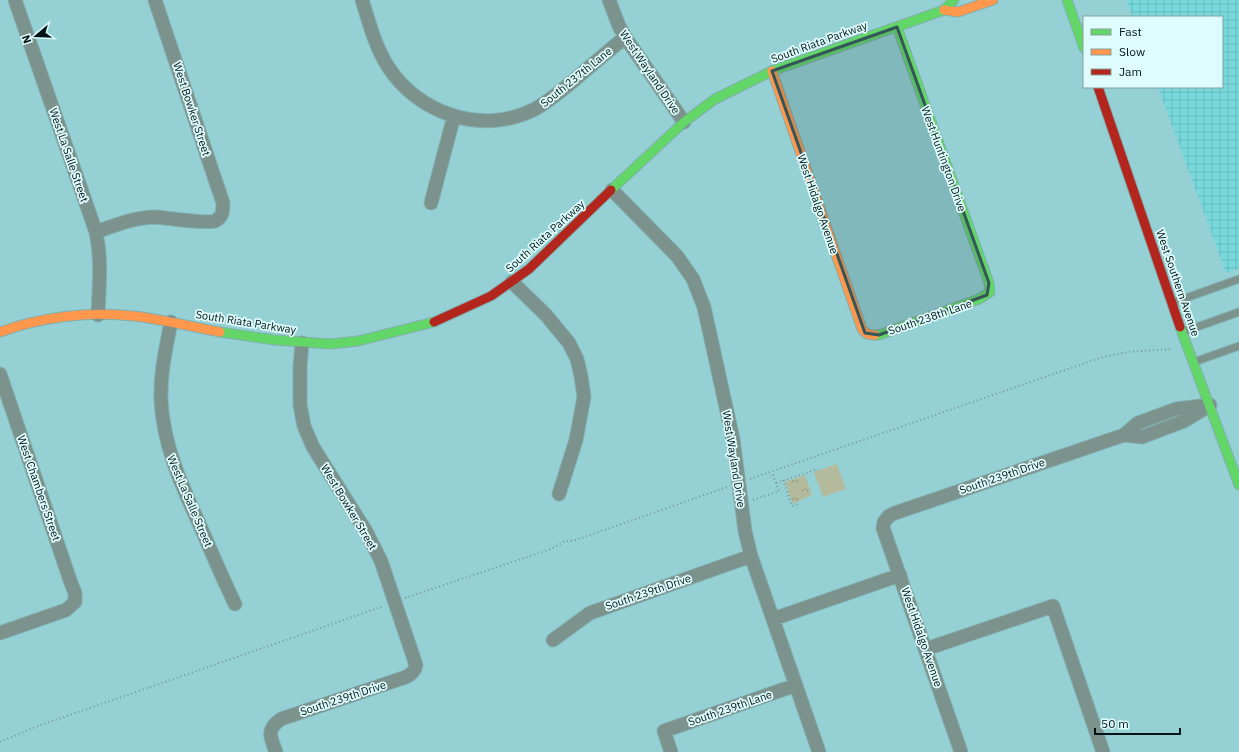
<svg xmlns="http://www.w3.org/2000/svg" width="1239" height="752" font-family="'IBM Plex Sans',sans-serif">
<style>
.industrial{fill:url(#industrial-grid)}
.green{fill:#b3bb9c}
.forest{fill:url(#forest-crowns)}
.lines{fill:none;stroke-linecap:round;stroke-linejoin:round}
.lane-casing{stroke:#82afb0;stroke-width:9}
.street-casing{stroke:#82afb0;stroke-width:15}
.fast-casing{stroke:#82afb0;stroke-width:11}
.slow-casing{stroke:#82afb0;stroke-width:11}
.jam-casing{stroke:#82afb0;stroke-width:11}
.path{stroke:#789491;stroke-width:2;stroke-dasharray:1 3;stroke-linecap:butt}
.lane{stroke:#7c928c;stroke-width:7}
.street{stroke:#7c928c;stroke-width:13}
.fast{stroke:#63d668;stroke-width:9}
.slow{stroke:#ff974d;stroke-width:9}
.jam{stroke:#b3261e;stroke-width:9}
.marked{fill:#345658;fill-opacity:0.2;stroke:#345658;stroke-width:3;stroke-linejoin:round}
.labels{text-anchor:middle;stroke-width:3.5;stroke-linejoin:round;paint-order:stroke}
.street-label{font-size:11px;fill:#001415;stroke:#dffcfd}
</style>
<defs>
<pattern id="industrial-grid" width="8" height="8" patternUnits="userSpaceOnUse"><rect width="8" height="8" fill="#78d9dd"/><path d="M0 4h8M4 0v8" fill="none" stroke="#66b9bd"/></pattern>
<pattern id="forest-crowns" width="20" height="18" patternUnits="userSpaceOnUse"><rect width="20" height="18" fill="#b3bb9c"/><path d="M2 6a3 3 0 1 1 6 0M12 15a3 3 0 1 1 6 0" fill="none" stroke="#98a086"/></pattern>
</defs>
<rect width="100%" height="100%" fill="#95d1d4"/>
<path class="industrial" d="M 1126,0 L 1239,0 L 1239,268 L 1226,273 L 1158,87 L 1222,87 L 1222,17 L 1133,17 Z"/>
<path class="green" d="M 837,464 L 846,489 L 823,497 L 814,472 Z"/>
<path class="forest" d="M 805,475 L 812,495 L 793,504 L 785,482 Z"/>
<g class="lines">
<g class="lane-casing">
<path id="lane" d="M 1172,303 L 1239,279
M 1183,332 L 1239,312
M 1194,362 L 1239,346"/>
</g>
<g class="street-casing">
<path id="street" d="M 15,0 L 96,232 C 102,261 99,286 98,315
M 362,0 C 369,22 375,46 387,65 C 417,114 483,136 535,109 C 551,100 565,88 579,76 C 594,63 610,50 625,37
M 609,0 L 619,26 L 625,37 L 684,122
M 612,190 L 677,256 L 693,279 L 704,307 L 733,439 L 745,531 L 751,556 L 819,752
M 431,203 L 454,116
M 96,232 C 116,225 135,217 156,217 C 168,218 207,224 215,221 C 223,217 223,210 223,203 L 155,0
M 512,282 L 546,315 L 569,343 L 577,359 L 581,376 L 584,397 L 576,440 L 559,494
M 171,322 C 166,348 160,373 161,400 C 163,443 180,482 198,521 C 210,549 222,577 235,604
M 0,374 L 71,583 L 75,593 L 75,602 L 66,610 L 0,633
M 1124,435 L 1142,437 L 1184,421 L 1207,407
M 773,619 L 900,575
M 553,640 L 590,613 L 751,556
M 926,649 L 1053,606 L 1103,752
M 276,752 C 270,736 266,730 281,719 L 406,677 C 412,674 415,671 416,665 L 381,561 L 367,533 L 313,447 L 304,426 L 300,405 L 300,366 L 302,343
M 671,752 L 664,731 L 796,685
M 961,752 L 883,528 L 884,522 L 889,516 L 895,513 L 1124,435 L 1138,423 L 1176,409 L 1210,405"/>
</g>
<g class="fast-casing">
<path id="fast" d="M 1067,0 L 1084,48
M 611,190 L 684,122 L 715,99 L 772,71 L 944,10 L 954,0
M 1180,327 L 1239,485
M 220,332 L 275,340 L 330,344 L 358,341 L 434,322
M 875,335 L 879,335 L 979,299 L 990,292 L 989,283 L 897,27"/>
</g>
<g class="slow-casing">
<path id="slow" d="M 944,10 L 958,12 L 993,0
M 772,71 L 862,329 L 867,334 L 875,335
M 0,332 C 41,317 89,311 133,316 C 161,319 192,327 220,332"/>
</g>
<g class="jam-casing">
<path id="jam" d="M 1098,87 L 1180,327
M 434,322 L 491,296 L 529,269 L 611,190"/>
</g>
<path class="path" d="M 750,479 L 1100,358 L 1127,352 L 1173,349
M 783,480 L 792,506 L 798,504
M 776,483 L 818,469
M 753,500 L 779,491 L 772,472
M 405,598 L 551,549 L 565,541 L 573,541 L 727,487
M 0,742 L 38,726 L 384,606"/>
<use href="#lane" class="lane"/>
<use href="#street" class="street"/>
<use href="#fast" class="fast"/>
<use href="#slow" class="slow"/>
<use href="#jam" class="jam"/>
</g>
<path class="marked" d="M 897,27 L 989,283 L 987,295 L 879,335 L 865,333 L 772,71 Z"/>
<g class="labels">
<g class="street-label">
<text transform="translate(819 42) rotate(-20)" y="4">South Riata Parkway</text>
<text transform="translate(650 72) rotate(56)" y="4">West Wayland Drive</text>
<text transform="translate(576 77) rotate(-39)" y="4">South 237th Lane</text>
<text transform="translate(192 109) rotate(72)" y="4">West Bowker Street</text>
<text transform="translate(69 155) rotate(71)" y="4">West La Salle Street</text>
<text transform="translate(944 159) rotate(70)" y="4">West Huntington Drive</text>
<text transform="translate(818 204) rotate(71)" y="4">West Hidalgo Avenue</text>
<text transform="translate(545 236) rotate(-42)" y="4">South Riata Parkway</text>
<text transform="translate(1178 283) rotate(71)" y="4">West Southern Avenue</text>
<text transform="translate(930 317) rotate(-19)" y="4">South 238th Lane</text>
<text transform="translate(246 322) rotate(9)" y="4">South Riata Parkway</text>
<text transform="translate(734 459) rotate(81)" y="4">West Wayland Drive</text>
<text transform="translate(1002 476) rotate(-19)" y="4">South 239th Drive</text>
<text transform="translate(39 488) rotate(71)" y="4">West Chambers Street</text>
<text transform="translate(190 501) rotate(67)" y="4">West La Salle Street</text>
<text transform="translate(349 507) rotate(59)" y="4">West Bowker Street</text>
<text transform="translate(648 592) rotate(-19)" y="4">South 239th Drive</text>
<text transform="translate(922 637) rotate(71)" y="4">West Hidalgo Avenue</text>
<text transform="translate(343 698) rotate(-18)" y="4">South 239th Drive</text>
<text transform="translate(730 708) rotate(-19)" y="4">South 239th Lane</text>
</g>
</g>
<rect x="1083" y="16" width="140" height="72" fill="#dffcfd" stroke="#869fa0"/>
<rect x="1091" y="29" width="20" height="6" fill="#63d668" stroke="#869fa0"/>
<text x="1119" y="36" font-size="12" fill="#001415">Fast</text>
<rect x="1091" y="49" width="20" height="6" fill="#ff974d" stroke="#869fa0"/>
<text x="1119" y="56" font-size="12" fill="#001415">Slow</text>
<rect x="1091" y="69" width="20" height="6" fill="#b3261e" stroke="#869fa0"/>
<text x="1119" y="76" font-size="12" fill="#001415">Jam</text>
<g transform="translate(36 36) rotate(251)" stroke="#dffcfd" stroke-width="3" paint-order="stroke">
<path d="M0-3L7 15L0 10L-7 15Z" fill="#001415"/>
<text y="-6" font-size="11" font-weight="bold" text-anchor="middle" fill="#001415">N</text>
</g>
<path d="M1095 728v6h85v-6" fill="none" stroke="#001415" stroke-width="2"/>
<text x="1101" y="728" font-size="12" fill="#001415" stroke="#dffcfd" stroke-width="3" paint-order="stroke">50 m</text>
</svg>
